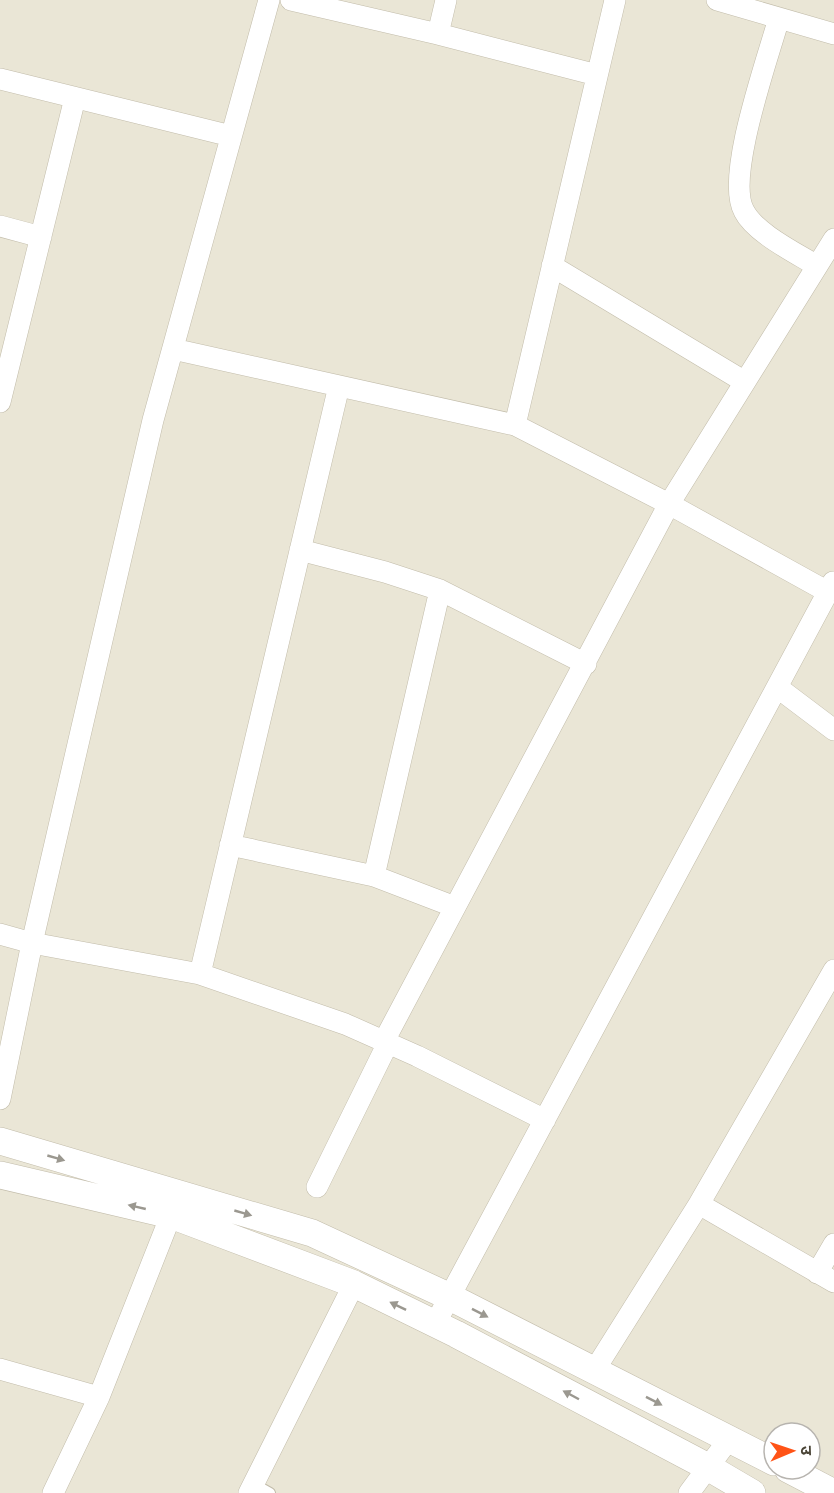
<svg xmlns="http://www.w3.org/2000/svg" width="834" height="1493" font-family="Ubuntu,'Noto Sans Devanagari',sans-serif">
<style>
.residential{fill:#eae6d6;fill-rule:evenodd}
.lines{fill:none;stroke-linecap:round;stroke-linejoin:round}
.service-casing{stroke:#c2bcaa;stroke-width:12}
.minor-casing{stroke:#c2bcaa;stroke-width:22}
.tertiary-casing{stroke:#c2bcaa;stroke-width:28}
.service{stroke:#fff;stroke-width:10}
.minor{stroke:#fff;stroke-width:21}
.tertiary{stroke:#fff;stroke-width:27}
.oneway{fill:#9b9890}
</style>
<rect width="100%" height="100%" fill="#f5f3e9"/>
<path class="residential" d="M 0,0 L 834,0 L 834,1493 L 0,1493 ZM 774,1433 L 810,1433 L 810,1469 L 774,1469 Z"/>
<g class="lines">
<g class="service-casing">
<path id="service" d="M 254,1484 L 270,1493"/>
</g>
<g class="minor-casing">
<path id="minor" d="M 291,0 L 438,34 L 446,0
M 615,0 L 515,425 L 669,504 L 828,592 L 833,582
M 717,0 L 834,34
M 779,18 C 768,58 725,177 744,211 C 755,233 796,253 817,266
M 438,34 L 597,75
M 0,79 L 231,136
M 0,226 L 41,237
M 552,266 L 745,382
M 173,349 L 515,425
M 0,402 L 75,98
M 300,550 L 385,572 L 440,590 L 586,664
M 777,687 L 834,730
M 230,845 L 374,876 L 455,907
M 374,876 L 440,590
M 0,934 L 32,943 L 200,974 L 345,1024 L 417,1056 L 545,1120
M 200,974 L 339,386
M 0,1099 L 32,943 L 153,420 L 269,0
M 317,1187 L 385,1049 L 384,1041 L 669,504 L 834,239
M 699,1204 L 834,1282
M 817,1273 L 834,1244
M 435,1324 L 828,592
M 0,1369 L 99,1397
M 594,1371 L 699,1204 L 834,970
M 53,1493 L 99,1397 L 171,1215
M 249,1493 L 354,1284
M 689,1493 L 729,1439"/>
</g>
<g class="tertiary-casing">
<path id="tertiary" d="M 0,1141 L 312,1233 L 448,1296 L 774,1462
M 0,1175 L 171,1215 L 354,1284 L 456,1334 L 706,1466 L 752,1493
M 788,1469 L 834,1493"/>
</g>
<use href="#service" class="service"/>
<use href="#minor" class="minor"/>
<use href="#tertiary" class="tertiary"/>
</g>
<defs><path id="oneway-solid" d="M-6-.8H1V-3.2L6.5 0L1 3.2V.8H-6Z" transform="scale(1.5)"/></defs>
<g class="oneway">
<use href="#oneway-solid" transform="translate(56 1158) rotate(16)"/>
<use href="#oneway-solid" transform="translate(137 1207) rotate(-167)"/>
<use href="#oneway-solid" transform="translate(243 1213) rotate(16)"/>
<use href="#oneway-solid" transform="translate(398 1306) rotate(-154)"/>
<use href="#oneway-solid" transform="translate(480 1313) rotate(27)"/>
<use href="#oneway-solid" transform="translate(571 1395) rotate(-152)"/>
<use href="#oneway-solid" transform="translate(654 1401) rotate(27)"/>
</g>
<g transform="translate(792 1451) rotate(88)"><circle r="28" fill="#ffffff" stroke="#b7b4af" stroke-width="1.5"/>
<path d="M0-4.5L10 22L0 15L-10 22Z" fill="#ff5316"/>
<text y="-9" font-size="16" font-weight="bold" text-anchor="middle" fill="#4a4436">उ</text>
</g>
</svg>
